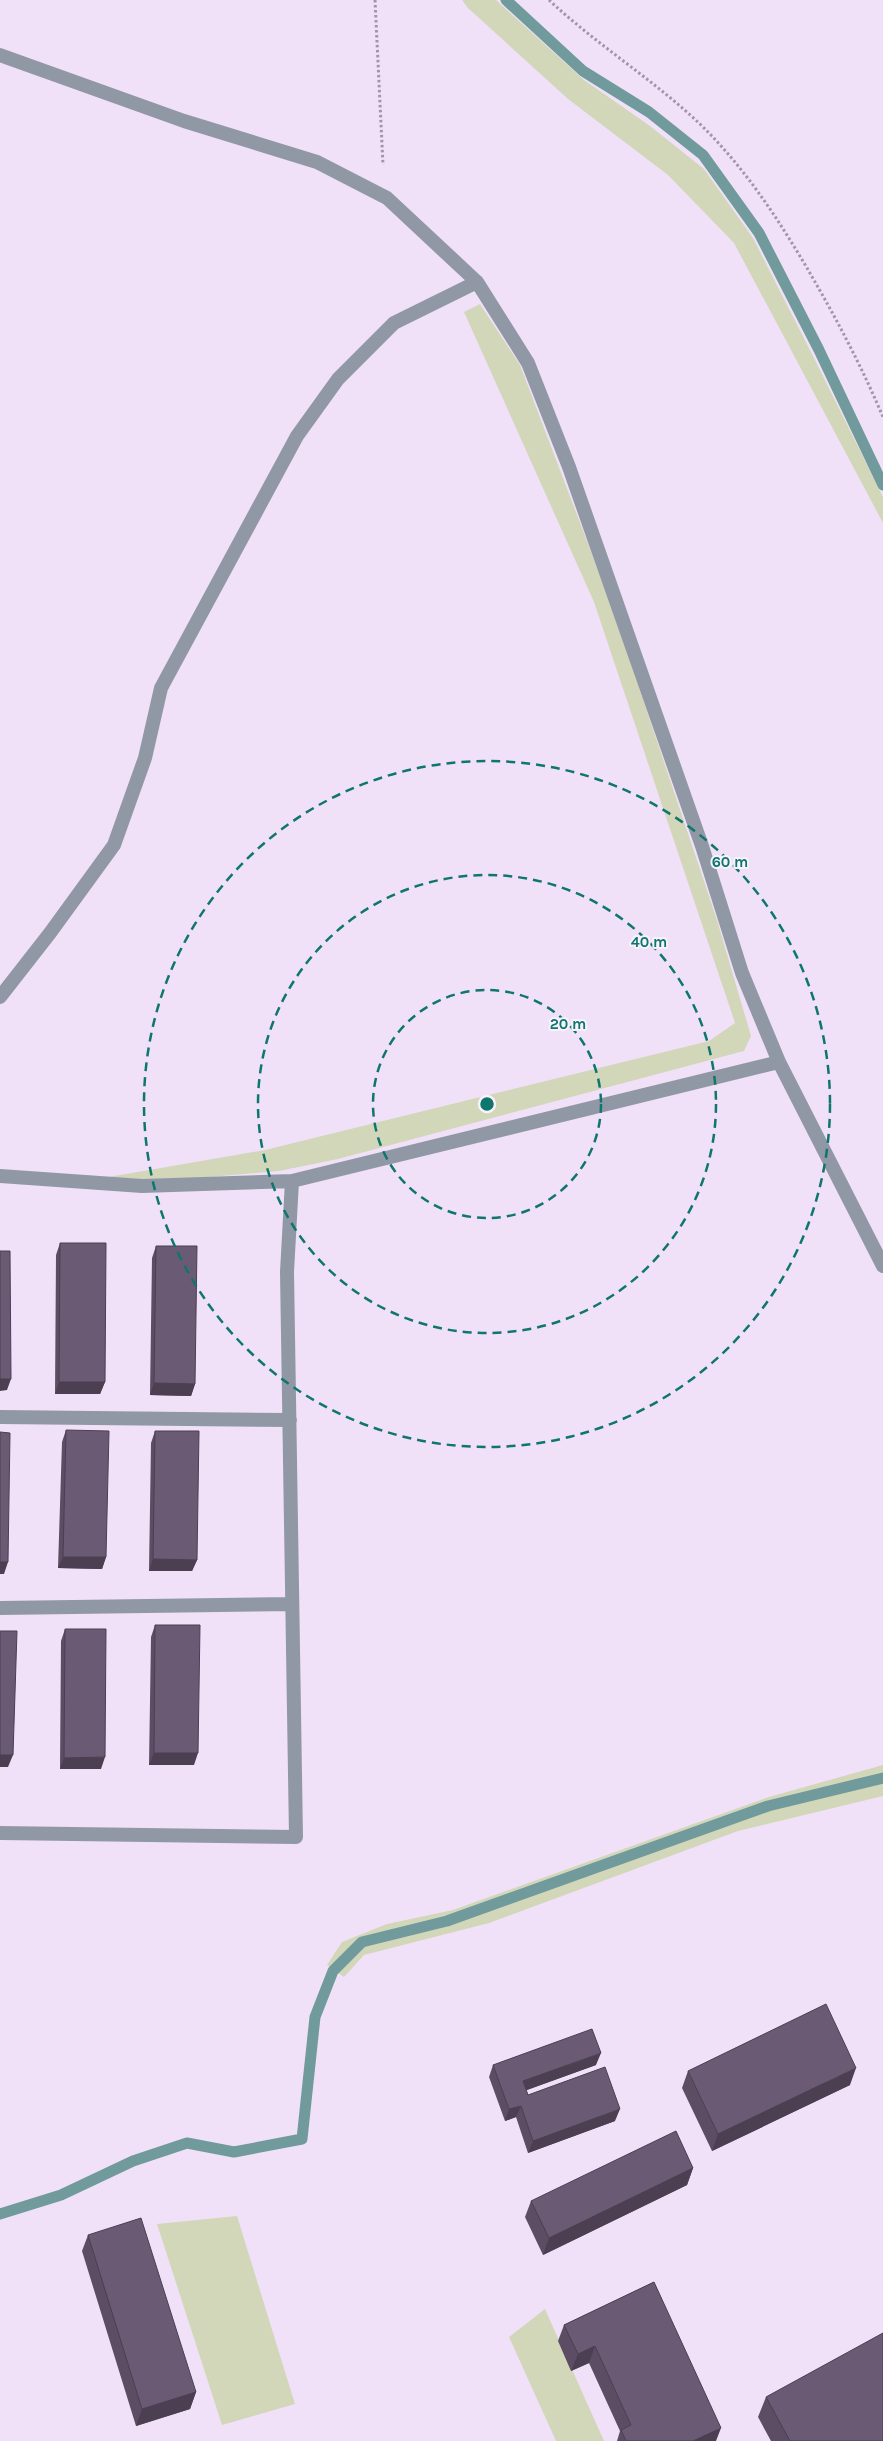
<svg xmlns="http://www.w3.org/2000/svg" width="883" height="2441" font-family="Karla,sans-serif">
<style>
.green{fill:#d2d7b9}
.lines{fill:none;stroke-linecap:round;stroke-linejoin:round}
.stream{stroke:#709a9c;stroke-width:11}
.path{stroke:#a195a7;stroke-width:3;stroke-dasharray:2.5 2.5;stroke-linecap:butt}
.minor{stroke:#9198a5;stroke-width:14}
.wall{fill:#5c4d64}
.shaded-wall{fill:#4b3f51}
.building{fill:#6b5a74;stroke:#4b3f51}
.ring{fill:none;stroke:#0f766e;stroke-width:2.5;stroke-dasharray:9 6}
.centre{fill:#0f766e;stroke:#f8f2fc;stroke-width:2.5}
.ring-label{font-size:15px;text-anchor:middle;font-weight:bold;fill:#0f766e;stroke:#f8f2fc;stroke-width:4;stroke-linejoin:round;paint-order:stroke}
</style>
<rect width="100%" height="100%" fill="#f0e1f9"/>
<path class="green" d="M 462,0 L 496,0 L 584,80 L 650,126 L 704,169 L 753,238 L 814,358 L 883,497 L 883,523 L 734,243 L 668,175 L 568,99 L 468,8 Z
M 480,304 L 520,365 L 611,604 L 717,920 L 751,1036 L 744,1051 L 338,1159 L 279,1171 L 139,1183 L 97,1179 L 265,1150 L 709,1041 L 735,1023 L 594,602 L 464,312 Z
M 883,1765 L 883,1796 L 738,1831 L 489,1923 L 364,1955 L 344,1977 L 327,1965 L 342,1942 L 387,1924 L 453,1910 L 769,1797 Z
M 237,2216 L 295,2404 L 222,2425 L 157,2224 Z
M 545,2309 L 604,2441 L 556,2441 L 509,2337 Z"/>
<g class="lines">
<path class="stream" d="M 506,0 L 583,71 L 649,112 L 703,155 L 759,233 L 819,350 L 883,485
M 0,2214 L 61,2195 L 133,2161 L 187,2143 L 234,2152 L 302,2139 L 315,2017 L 333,1971 L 362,1942 L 447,1921 L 768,1806 L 883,1778"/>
<path class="path" d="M 375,0 L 383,165
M 549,0 C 597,45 654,80 701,125 C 744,167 777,217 807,268 C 835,316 861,365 883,417"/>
<path class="minor" d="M 0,55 L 184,121 L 317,162 L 387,198 L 477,282 L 528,363 L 569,467 L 702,846 L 742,973 L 779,1062 L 883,1266
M 0,997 L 50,933 L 114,845 L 145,758 L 161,688 L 297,436 L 338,379 L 394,323 L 477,282
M 0,1176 L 142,1186 L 292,1181 L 779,1062
M 0,1417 L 290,1420
M 0,1608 L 292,1604
M 0,1833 L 296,1837 L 287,1272 L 292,1181"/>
</g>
<path class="wall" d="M 60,1243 L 105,1382 L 100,1394 L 55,1394 L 56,1255 Z
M 156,1246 L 195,1384 L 191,1396 L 150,1395 L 152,1258 Z
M 66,1430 L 106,1557 L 102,1569 L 58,1568 L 62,1442 Z
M 155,1431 L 197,1560 L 192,1571 L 149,1571 L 151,1443 Z
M 155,1625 L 194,1765 L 149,1765 L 151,1637 Z
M 65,1629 L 101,1769 L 60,1769 L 61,1641 Z
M 493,2065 L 596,2065 L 526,2090 L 528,2095 L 615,2121 L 528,2153 L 516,2117 L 505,2121 L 489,2077 Z
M 688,2071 L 850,2085 L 712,2151 L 682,2088 Z
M 693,2168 L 687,2185 L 543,2255 L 525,2217 L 531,2201 Z
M 88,2235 L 196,2392 L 190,2409 L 136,2426 L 82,2251 Z
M 654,2282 L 716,2441 L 617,2441 L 620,2431 L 589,2363 L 571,2371 L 558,2341 L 564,2325 Z
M 766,2397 L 883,2441 L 771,2441 L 758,2417 Z"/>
<path class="shaded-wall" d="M 0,1379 L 11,1379 L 7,1390 L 0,1391 Z
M 59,1382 L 105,1382 L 100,1394 L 55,1394 Z
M 154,1383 L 195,1384 L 191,1396 L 150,1395 Z
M 63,1557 L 106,1557 L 102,1569 L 58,1568 Z
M 153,1559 L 197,1560 L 192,1571 L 149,1571 Z
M 0,1562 L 8,1562 L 4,1574 L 0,1574 Z
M 154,1753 L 198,1753 L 194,1765 L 149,1765 Z
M 0,1755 L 13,1755 L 8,1767 L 0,1767 Z
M 105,1757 L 101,1769 L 60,1769 L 64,1758 Z
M 601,2053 L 596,2065 L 519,2093 L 523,2081 Z
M 856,2068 L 850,2085 L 712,2151 L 718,2134 Z
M 521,2106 L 516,2117 L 505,2121 L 509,2109 Z
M 620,2109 L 615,2121 L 528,2153 L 533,2141 Z
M 693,2168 L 687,2185 L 543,2255 L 549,2238 Z
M 595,2346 L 589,2363 L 571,2371 L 578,2354 Z
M 196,2392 L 190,2409 L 136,2426 L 142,2409 Z
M 721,2428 L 716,2441 L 693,2441 Z"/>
<path class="building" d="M 60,1243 L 106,1243 L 105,1382 L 59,1382 Z
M 156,1246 L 197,1246 L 195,1384 L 154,1383 Z
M 0,1251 L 10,1251 L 11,1379 L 0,1379 Z
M 66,1430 L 109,1431 L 106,1557 L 63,1557 Z
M 155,1431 L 199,1431 L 197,1560 L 153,1559 Z
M 0,1432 L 10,1433 L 8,1562 L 0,1562 Z
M 155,1625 L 200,1625 L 198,1753 L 154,1753 Z
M 65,1629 L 106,1629 L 105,1757 L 64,1758 Z
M 0,1631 L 17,1631 L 13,1755 L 0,1755 Z
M 826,2004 L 856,2068 L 718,2134 L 688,2071 Z
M 592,2029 L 601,2053 L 523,2081 L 528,2095 L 605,2067 L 620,2109 L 533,2141 L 521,2106 L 509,2109 L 493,2065 Z
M 676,2131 L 693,2168 L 549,2238 L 531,2201 Z
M 141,2218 L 196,2392 L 142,2409 L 88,2235 Z
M 654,2282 L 721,2428 L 693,2441 L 626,2441 L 621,2430 L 631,2425 L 595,2346 L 578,2354 L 564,2325 Z
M 883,2333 L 883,2441 L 790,2441 L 766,2397 Z"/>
<g class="ring">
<circle cx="487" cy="1104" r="114"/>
<circle cx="487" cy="1104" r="229"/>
<circle cx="487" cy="1104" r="343"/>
</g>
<circle cx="487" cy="1104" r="8" class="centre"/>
<g class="ring-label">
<text x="730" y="867">60 m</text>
<text x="649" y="947">40 m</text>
<text x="568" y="1029">20 m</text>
</g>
</svg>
